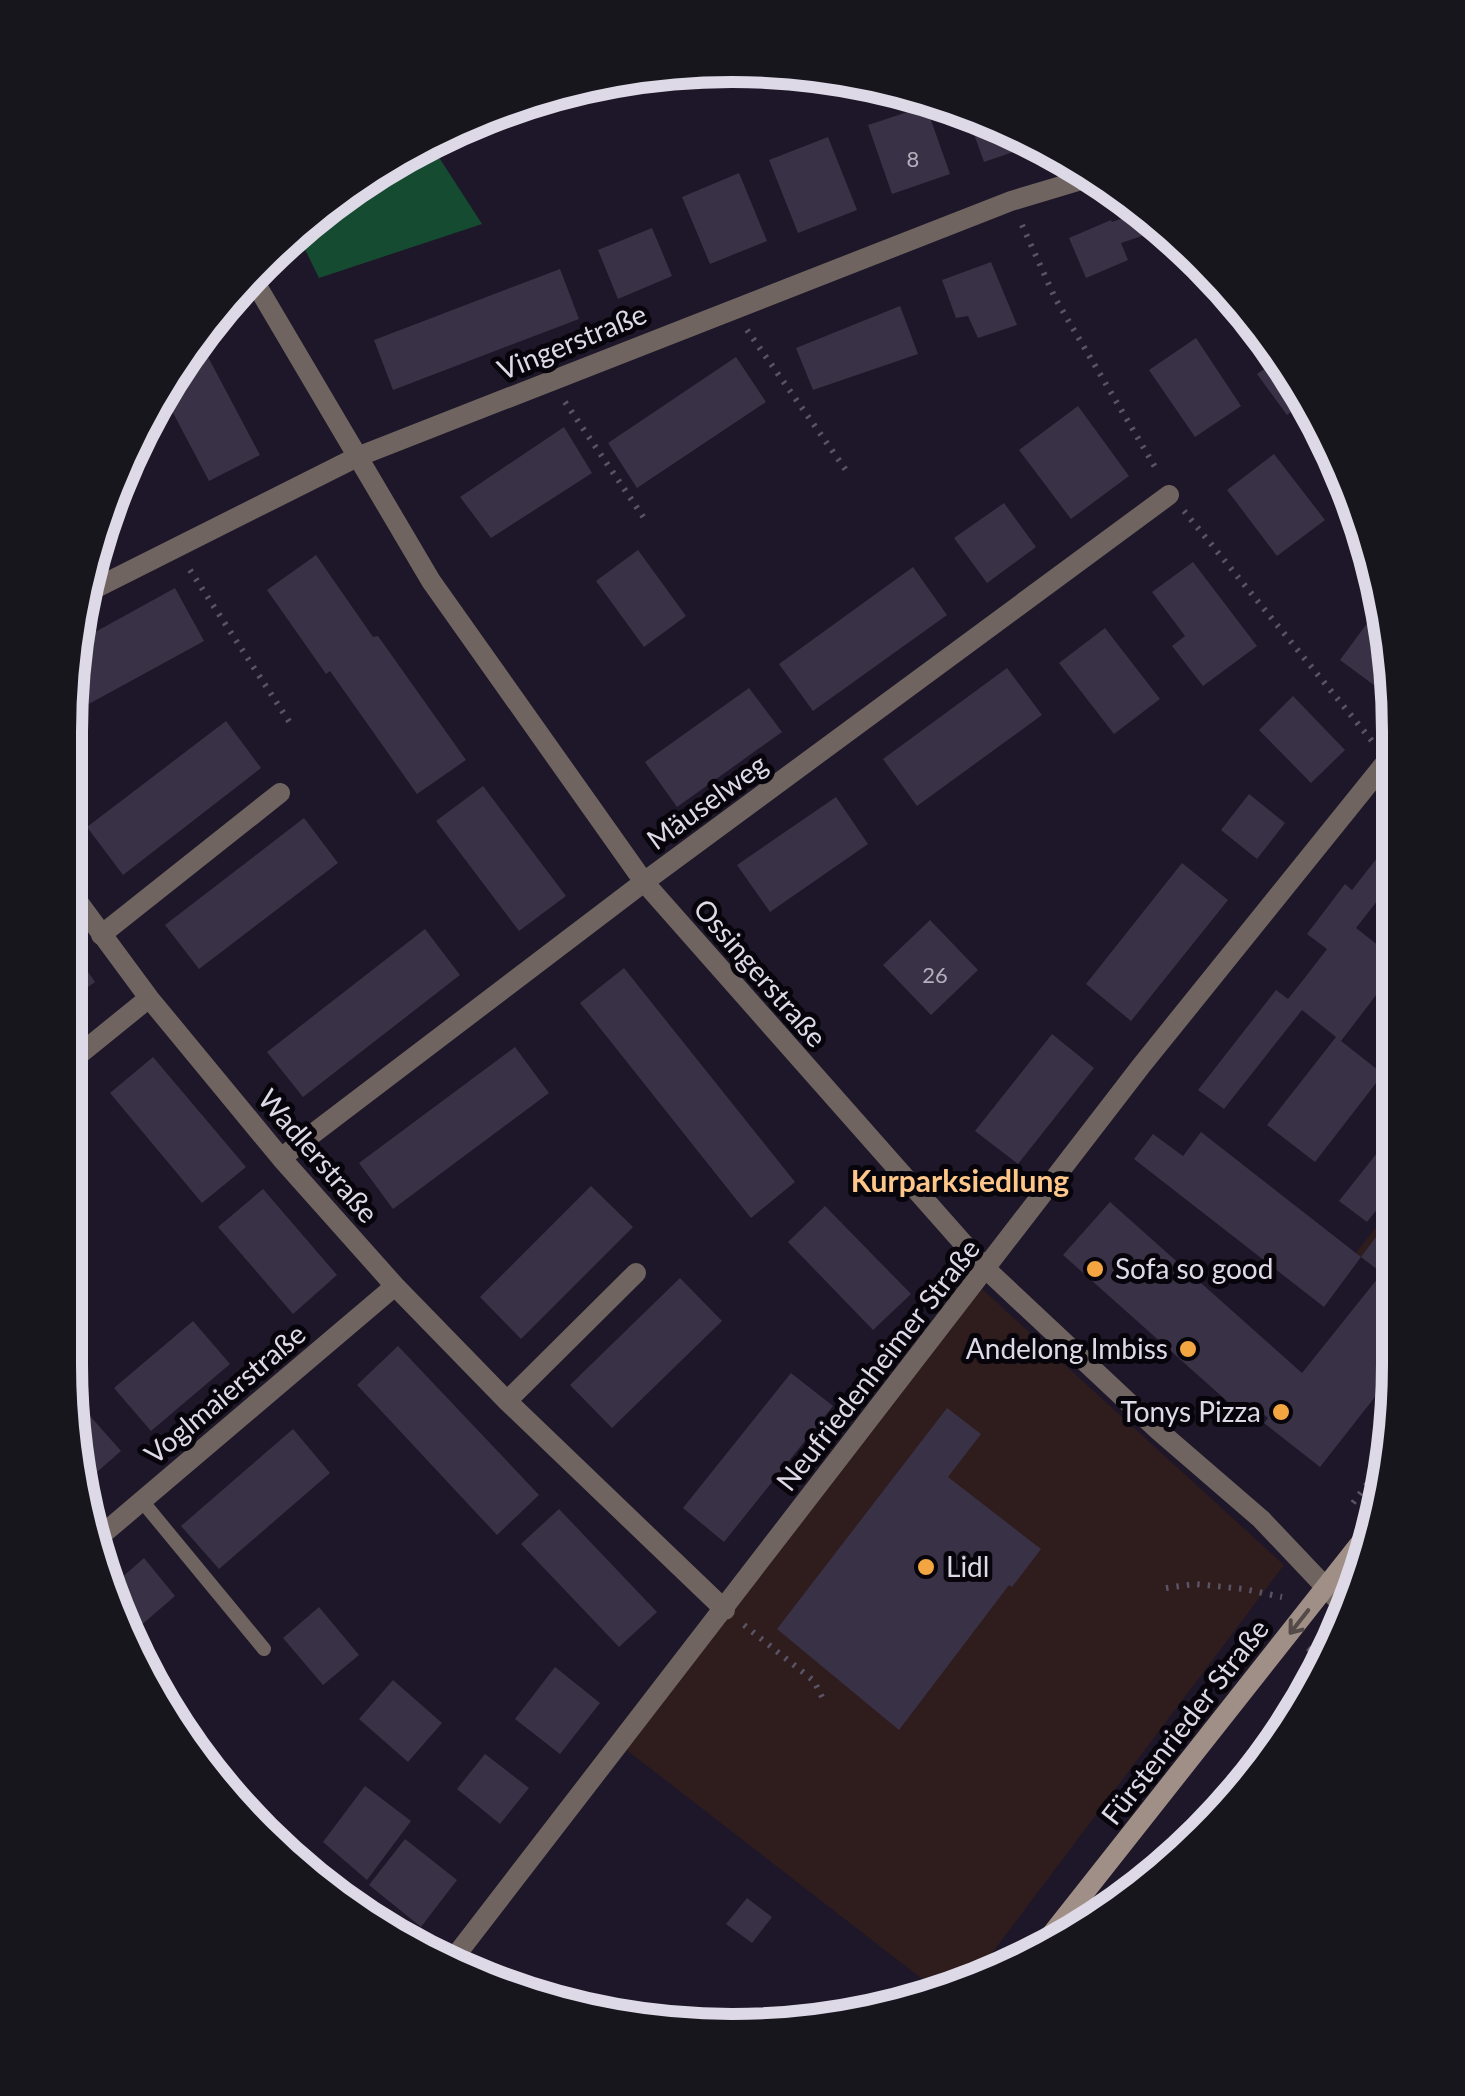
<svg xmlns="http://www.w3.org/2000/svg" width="1465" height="2096" font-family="Lato,sans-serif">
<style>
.commercial{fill:#2f1c1d}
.green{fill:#154c31}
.building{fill:#393246}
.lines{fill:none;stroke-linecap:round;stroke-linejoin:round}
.path{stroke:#595364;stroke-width:6;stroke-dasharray:2.5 8;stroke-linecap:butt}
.service{stroke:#6f645f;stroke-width:14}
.minor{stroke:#6f645f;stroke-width:20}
.tertiary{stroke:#6f645f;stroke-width:20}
.secondary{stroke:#a08f86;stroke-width:20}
.oneway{stroke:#544a48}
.poi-dot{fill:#f2a541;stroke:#07050b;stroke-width:4}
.labels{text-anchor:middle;stroke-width:10;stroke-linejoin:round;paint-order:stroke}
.number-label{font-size:22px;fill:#b4afbe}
.street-label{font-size:28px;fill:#ddd9e6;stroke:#07050b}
.poi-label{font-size:28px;fill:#ddd9e6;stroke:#07050b;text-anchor:start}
.neighbourhood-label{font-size:30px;font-weight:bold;fill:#fec789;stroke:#07050b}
.rim{fill:none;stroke:#ddd9e6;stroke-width:12}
</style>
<rect width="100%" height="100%" fill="#1d1729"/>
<path class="commercial" d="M 1397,1200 L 1399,1286 L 1356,1253 Z
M 981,1288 L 1284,1565 L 971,1981 L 939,1992 L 624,1748 Z"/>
<path class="green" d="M 429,142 L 482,224 L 319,278 L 296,231 L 362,177 Z"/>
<path class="building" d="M 926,106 L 950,174 L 892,194 L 868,125 Z
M 965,109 L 988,116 L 1039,143 L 984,162 Z
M 828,137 L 857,210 L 798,233 L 769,160 Z
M 739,173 L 767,241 L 710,264 L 682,197 Z
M 1134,214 L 1142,236 L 1121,243 L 1128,260 L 1086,278 L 1069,238 L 1111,220 L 1112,222 Z
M 652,228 L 672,276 L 618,299 L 598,250 Z
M 1176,237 L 1204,260 L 1187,267 Z
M 991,262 L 1017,325 L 978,338 L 968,316 L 956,318 L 942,280 Z
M 560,269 L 579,319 L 393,390 L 374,340 Z
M 900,306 L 918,354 L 813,390 L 796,348 Z
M 1196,338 L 1241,406 L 1195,437 L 1149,370 Z
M 199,340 L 260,455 L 209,481 L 161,390 Z
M 736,357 L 766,402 L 637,488 L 608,443 Z
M 1276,361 L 1306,401 L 1287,415 L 1257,374 Z
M 1078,406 L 1129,476 L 1071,519 L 1019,450 Z
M 564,427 L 592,473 L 491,538 L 460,497 Z
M 1274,454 L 1325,520 L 1277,556 L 1227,490 Z
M 1004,503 L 1036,547 L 987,583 L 954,538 Z
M 638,550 L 686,616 L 644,647 L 596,581 Z
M 316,555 L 373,637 L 378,636 L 466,760 L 417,794 L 330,671 L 326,674 L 267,590 Z
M 1193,562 L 1257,646 L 1203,686 L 1172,646 L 1185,636 L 1152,592 Z
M 913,567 L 947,615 L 813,711 L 779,664 Z
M 175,588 L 204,641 L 76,711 L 77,642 Z
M 1374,614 L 1388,624 L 1389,690 L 1386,694 L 1340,660 Z
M 1105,628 L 1160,699 L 1114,734 L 1059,663 Z
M 1007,668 L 1042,715 L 917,806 L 883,759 Z
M 749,688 L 782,732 L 677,807 L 645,762 Z
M 1293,696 L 1345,750 L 1311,783 L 1259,730 Z
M 226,721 L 261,768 L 123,875 L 87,827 Z
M 483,786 L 566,896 L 519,931 L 436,821 Z
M 1249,794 L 1285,823 L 1257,859 L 1221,830 Z
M 836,797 L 868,844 L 770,912 L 737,865 Z
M 304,818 L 338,863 L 199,969 L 165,925 Z
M 1388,844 L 1391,846 L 1392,905 L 1381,896 L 1356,928 L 1393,957 L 1393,973 L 1341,1041 L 1383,1074 L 1315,1162 L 1267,1125 L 1336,1037 L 1302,1010 L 1224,1109 L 1198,1090 L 1276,990 L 1288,999 L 1307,975 L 1327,949 L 1307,934 L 1345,884 L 1352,890 Z
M 1182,863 L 1228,900 L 1131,1021 L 1086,984 Z
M 930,920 L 978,970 L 931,1015 L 883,965 Z
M 425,929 L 460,975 L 303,1097 L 267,1052 Z
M 72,949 L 95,982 L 71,999 L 71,975 Z
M 624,968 L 795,1182 L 751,1218 L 580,1003 Z
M 1052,1034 L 1094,1068 L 1018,1164 L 975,1131 Z
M 515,1047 L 549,1093 L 393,1209 L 359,1163 Z
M 153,1057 L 246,1167 L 202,1203 L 110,1093 Z
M 1396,1129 L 1397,1184 L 1367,1222 L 1339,1201 Z
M 1201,1132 L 1361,1257 L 1324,1307 L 1134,1159 L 1153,1134 L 1183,1156 Z
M 591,1186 L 633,1227 L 521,1339 L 480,1297 Z
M 263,1189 L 337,1275 L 293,1314 L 218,1227 Z
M 1110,1202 L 1302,1373 L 1382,1273 L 1361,1257 L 1397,1209 L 1400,1365 L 1320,1467 L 1264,1423 L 1268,1418 L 1255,1407 L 1246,1418 L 1063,1255 Z
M 825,1206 L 911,1294 L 873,1330 L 788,1242 Z
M 680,1278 L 722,1321 L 612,1428 L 570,1385 Z
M 193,1321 L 230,1364 L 151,1431 L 114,1388 Z
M 398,1346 L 539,1495 L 497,1535 L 357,1385 Z
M 791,1373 L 833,1406 L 724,1542 L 683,1508 Z
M 83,1408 L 121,1451 L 81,1486 L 72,1418 Z
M 947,1408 L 981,1434 L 948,1477 L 1041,1549 L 1012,1587 L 1009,1585 L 899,1730 L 777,1629 Z
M 293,1429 L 330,1473 L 219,1569 L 181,1526 Z
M 559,1509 L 657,1612 L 619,1647 L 521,1544 Z
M 144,1558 L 175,1596 L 132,1633 L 111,1587 Z
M 319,1607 L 359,1655 L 323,1685 L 283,1638 Z
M 555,1667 L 600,1703 L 560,1754 L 515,1719 Z
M 393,1680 L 442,1723 L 408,1762 L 359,1719 Z
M 485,1754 L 529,1788 L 500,1824 L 457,1789 Z
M 365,1786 L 411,1821 L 367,1880 L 323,1842 Z
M 405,1839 L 457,1880 L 421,1927 L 369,1885 Z
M 747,1898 L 772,1917 L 752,1943 L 726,1924 Z"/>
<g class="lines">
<path class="path" d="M 1022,225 L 1055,298 L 1158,472
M 747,330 L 848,473
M 565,402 L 644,518
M 1184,511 L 1372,741
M 190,570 L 292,726
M 1353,1503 L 1391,1452
M 1166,1588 L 1195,1584 L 1244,1589 L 1282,1597
M 744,1625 L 814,1681 L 825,1703
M 1308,1648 L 1326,1663
M 984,1977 L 1007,1947"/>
<path class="service" d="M 142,1501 L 264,1649"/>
<path class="minor" d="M 80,596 L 357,457 L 1011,201 L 1098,175
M 73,895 L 149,998 L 281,1158 L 395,1286 L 507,1401 L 725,1610
M 101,935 L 280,793
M 70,1062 L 149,998
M 281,1158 L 644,882 L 1169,495
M 507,1401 L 636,1273
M 91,1544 L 395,1286
M 450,1963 L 1141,1066 L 1390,757"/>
<path class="tertiary" d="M 250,274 L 431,581 L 644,882 L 986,1269 L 1159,1431 L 1261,1519 L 1351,1614"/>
<path class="secondary" d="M 1221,1816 L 1294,1723
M 1032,1959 L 1380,1518"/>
</g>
<defs><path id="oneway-shaft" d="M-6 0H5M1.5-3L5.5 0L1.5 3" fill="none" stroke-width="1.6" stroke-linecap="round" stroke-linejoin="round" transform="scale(2.5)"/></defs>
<use class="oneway" href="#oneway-shaft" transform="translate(1299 1622) rotate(128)"/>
<g class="poi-dot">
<circle cx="1095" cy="1269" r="10"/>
<circle cx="1188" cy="1349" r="10"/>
<circle cx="1281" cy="1412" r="10"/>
<circle cx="926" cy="1567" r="10"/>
</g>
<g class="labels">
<g class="number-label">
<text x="913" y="167">8</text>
<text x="935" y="983">26</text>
</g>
<g class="street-label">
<text transform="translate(572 342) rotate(-22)" y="10">Vingerstraße</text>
<text transform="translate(707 802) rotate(-36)" y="10">Mäuselweg</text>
<text transform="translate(760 973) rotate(49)" y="10">Ossingerstraße</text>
<text transform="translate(318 1156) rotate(49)" y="10">Wadlerstraße</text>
<text transform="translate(878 1365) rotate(-52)" y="10">Neufriedenheimer Straße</text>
<text transform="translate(225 1394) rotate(-40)" y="10">Voglmaierstraße</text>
<text transform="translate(1185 1722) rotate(-52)" y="10">Fürstenrieder Straße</text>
</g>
<g class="poi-label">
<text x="1115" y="1279">Sofa so good</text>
<text x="1168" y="1359" text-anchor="end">Andelong Imbiss</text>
<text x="1261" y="1422" text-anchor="end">Tonys Pizza</text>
<text x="946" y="1577">Lidl</text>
</g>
<g class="neighbourhood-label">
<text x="960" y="1192">Kurparksiedlung</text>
</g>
</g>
<path d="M0 0H1465V2096H0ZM732 82H732A650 650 0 0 1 1382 732V1364A650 650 0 0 1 732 2014H732A650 650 0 0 1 82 1364V732A650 650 0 0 1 732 82Z" fill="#18161d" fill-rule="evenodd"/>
<path class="rim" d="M732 82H732A650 650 0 0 1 1382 732V1364A650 650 0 0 1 732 2014H732A650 650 0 0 1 82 1364V732A650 650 0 0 1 732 82Z"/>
</svg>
